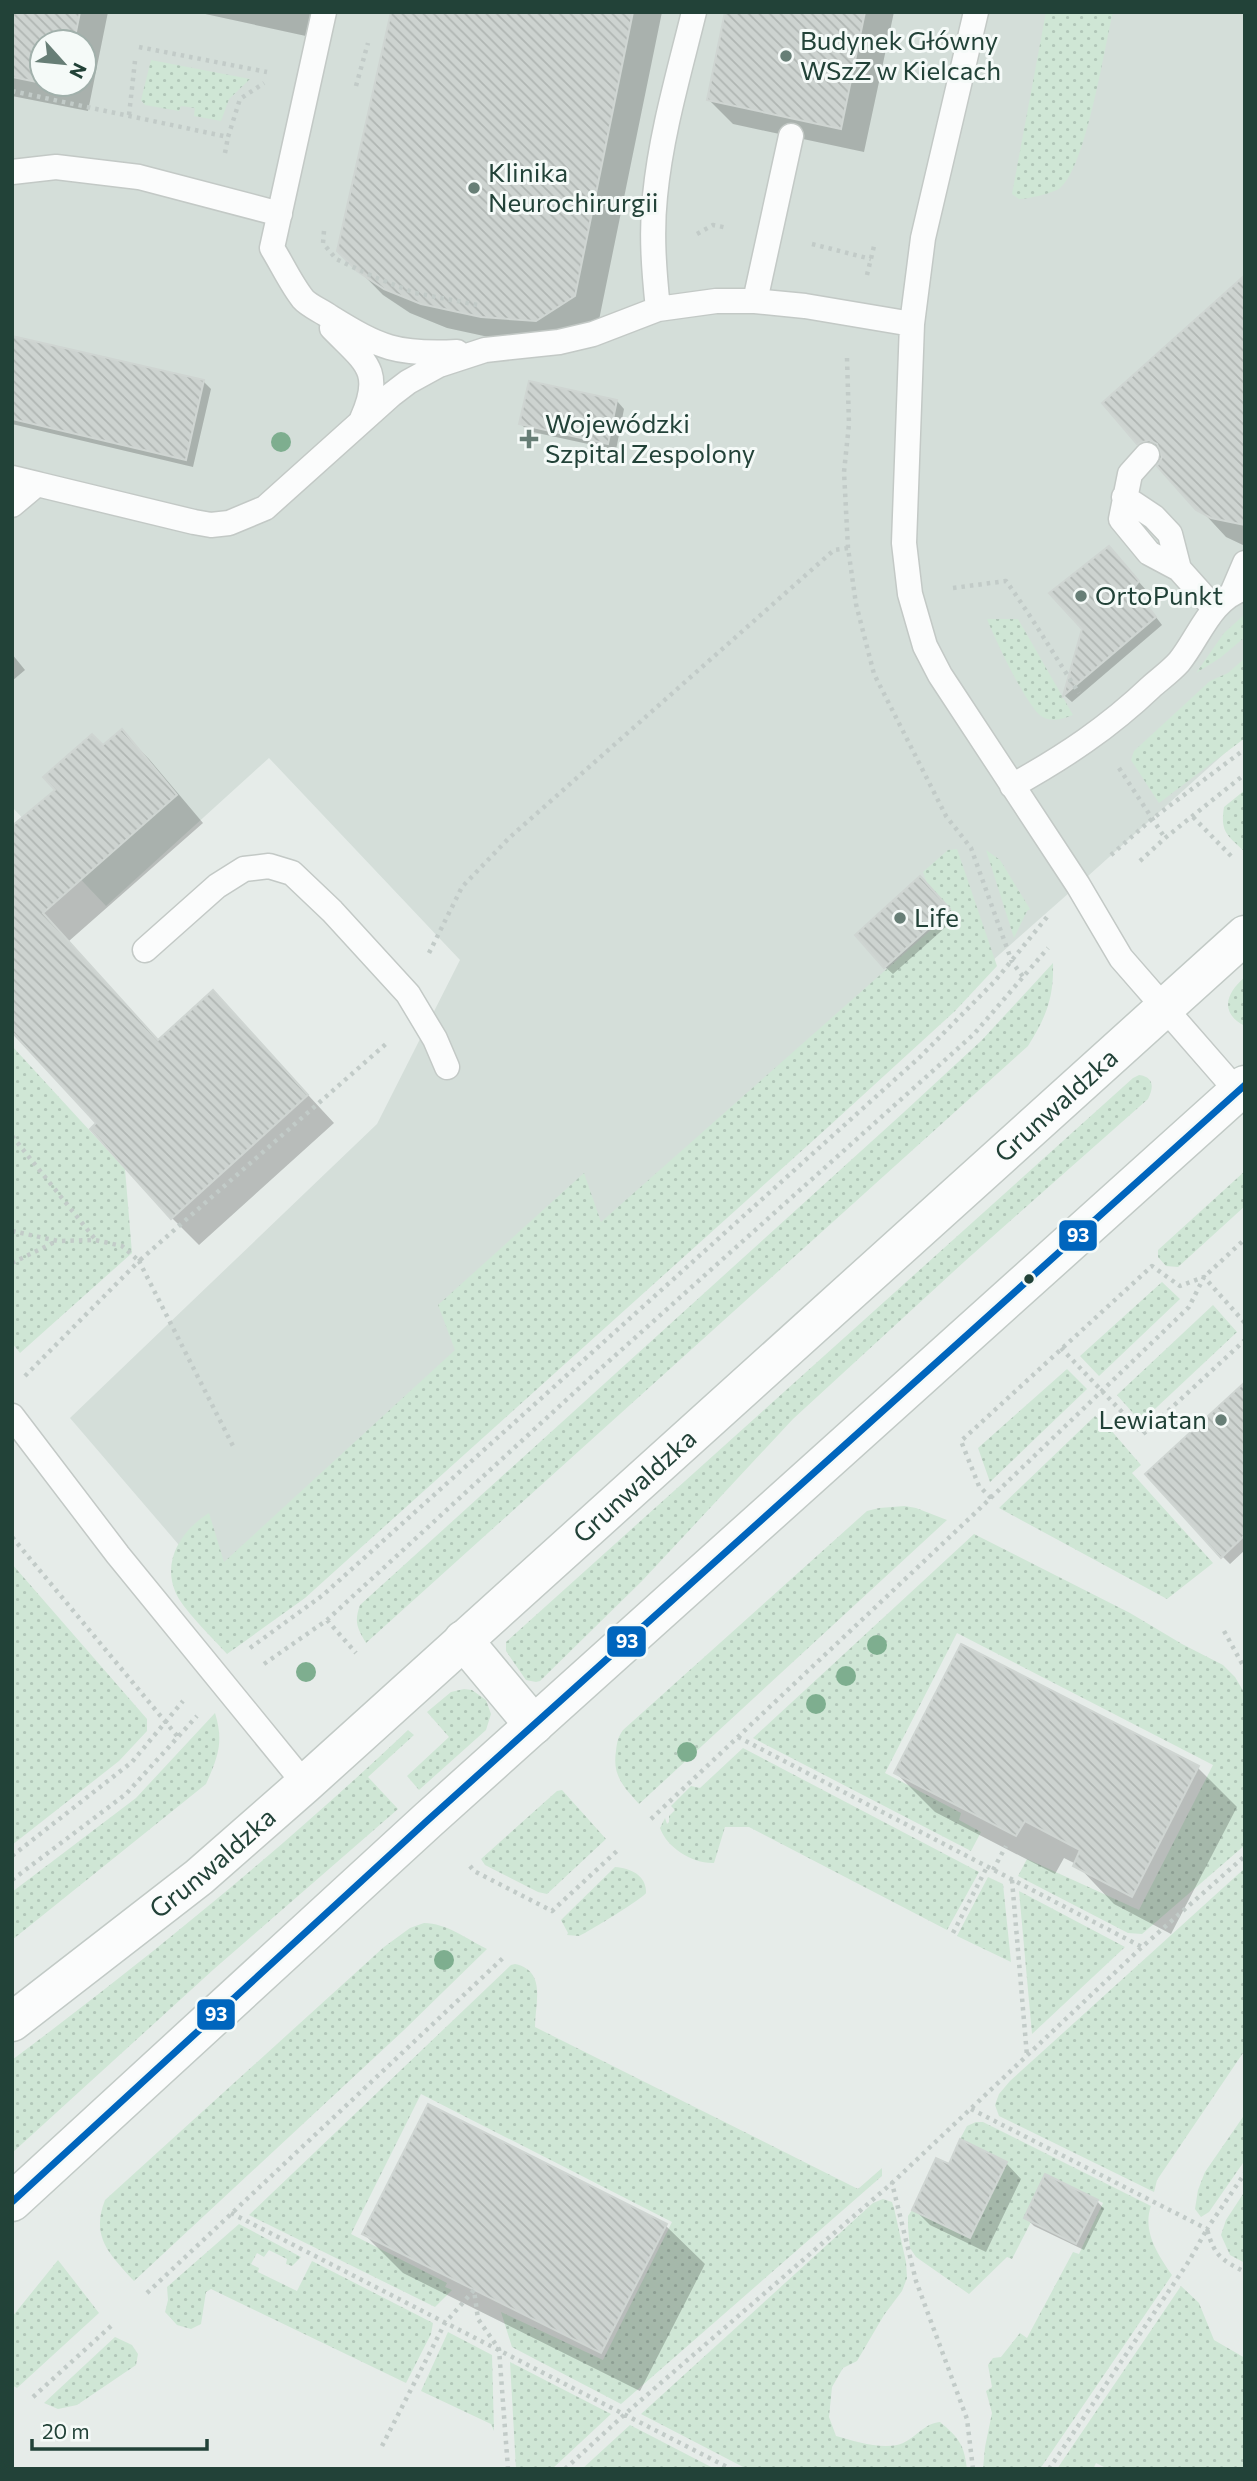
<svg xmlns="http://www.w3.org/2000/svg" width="1257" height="2481" font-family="Commissioner,sans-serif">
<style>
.built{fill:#d4ded9;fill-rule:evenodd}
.grass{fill:url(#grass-dots)}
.shadow{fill:#0003;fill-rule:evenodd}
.building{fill:url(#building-back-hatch);stroke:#cfd5d2;stroke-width:2}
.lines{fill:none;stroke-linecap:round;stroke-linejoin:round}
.service-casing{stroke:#c3c9c6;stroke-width:27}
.secondary-casing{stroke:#c2cac6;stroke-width:41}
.path{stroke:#c2cbc8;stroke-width:4.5;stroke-dasharray:3.5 5;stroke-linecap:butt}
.service{stroke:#fbfcfc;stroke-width:24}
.secondary{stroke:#fbfcfc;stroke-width:38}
.bus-1-casing{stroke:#f5faf8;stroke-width:12}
.bus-1{stroke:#0065bd;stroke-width:7}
.tree{fill:#7eae8f}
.poi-dot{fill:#677e76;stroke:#f5faf8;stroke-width:2.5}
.bus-dot{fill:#224238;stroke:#f5faf8;stroke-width:2.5}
.labels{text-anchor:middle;stroke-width:6;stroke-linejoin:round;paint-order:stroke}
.poi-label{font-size:26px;fill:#224238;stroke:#f5faf8;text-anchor:start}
.street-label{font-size:26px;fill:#224238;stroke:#f5faf8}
.line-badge{stroke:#f5faf8;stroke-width:2.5}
.badge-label{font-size:19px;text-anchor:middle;font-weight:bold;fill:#fff}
</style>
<defs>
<pattern id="grass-dots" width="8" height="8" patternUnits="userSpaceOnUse" patternTransform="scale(1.75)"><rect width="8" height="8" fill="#cfe6d5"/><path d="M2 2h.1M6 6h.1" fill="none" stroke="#b1c6b8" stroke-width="1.8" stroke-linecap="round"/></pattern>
<pattern id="building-back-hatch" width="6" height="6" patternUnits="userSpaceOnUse" patternTransform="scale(1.75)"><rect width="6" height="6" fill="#cdd3d0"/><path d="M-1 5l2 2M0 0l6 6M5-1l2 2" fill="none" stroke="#b0b6b3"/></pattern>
</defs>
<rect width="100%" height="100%" fill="#e6ece9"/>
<path class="built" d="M 12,12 L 1245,12 L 1245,735 L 1078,885 L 245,1622 L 70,1418 L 377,1124 L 460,960 L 269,758 L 106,906 L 12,807 ZM 42,42 L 84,42 L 84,84 L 42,84 Z"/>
<path class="grass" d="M 1046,12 L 1113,12 C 1104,49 1086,167 1060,188 C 1054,193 1028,199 1019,199 L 1012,194 Z
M 151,60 L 250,79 L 229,99 L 221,121 L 194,116 L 195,108 L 181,106 L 179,111 L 145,105 L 141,100 Z
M 1245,614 L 1245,637 L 1220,658 L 1196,673 L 1224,633 Z
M 987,619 L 1018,619 L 1073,715 C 1063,719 1051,723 1041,716 C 1026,705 995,639 987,619 Z
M 1245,658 L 1245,738 L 1159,803 L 1131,760 L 1134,751 L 1210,681 L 1228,673 Z
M 1245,790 L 1245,850 L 1244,851 C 1227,835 1220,832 1224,807 Z
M 957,849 L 997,966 L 955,1011 L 827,1128 L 305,1598 L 227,1654 C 214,1639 181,1608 175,1591 C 162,1559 183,1529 209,1513 L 224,1562 L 455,1350 L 438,1305 L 584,1173 L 601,1222 L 941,921 L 923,872 L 948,850 Z
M 986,850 L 1000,860 L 1030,909 L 1027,911 L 1014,938 Z
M 1053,963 C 1054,998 1046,1017 1028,1046 L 366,1643 C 357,1628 354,1622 360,1605 L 903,1113 L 982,1040 Z
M 1245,977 L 1245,1026 C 1219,1013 1226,993 1245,977 Z
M 12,1046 L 125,1169 L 132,1253 L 20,1353 L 12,1343 Z
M 1139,1075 C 1154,1077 1154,1087 1148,1099 L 965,1261 L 793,1419 L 642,1581 L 540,1681 L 536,1682 L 526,1680 L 506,1651 L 506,1642 L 1133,1078 Z
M 1245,1171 L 1245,1206 L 1178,1267 L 1166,1266 L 1158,1257 L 1158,1250 Z
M 1162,1282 L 1180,1299 L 1099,1376 L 1080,1356 Z
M 1213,1305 L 1237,1332 L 1141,1422 L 1117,1395 Z
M 1067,1369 L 1087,1389 L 990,1482 L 978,1448 Z
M 1095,1416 L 1109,1428 L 1141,1465 L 1132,1473 L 1213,1563 L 1167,1599 L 999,1508 Z
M 905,1506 L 916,1508 L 947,1520 L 639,1804 C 624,1787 612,1776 616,1751 C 617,1742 618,1737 623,1730 L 867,1511 L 879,1508 Z
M 974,1534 L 1130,1613 L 1182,1644 L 1223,1665 L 1235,1677 L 1245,1694 L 1245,1845 L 1142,1934 L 1128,1933 L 1018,1876 L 1027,1859 L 1139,1910 L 1213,1765 L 957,1633 L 885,1773 L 961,1813 L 959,1820 L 981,1832 L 971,1851 L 753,1738 Z
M 12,1564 L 147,1719 L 147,1731 L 119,1761 L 12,1845 Z
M 464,1689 L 472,1690 L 486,1700 L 491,1714 L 486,1730 L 419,1790 L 407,1776 L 449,1737 L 427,1712 L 451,1692 Z
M 215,1713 C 224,1742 218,1757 206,1784 L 12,1940 L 12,1892 L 136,1798 Z
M 408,1730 L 414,1735 L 368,1777 L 398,1809 L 214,1969 L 12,2153 L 12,2060 C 150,1957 283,1848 408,1730 Z
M 743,1748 L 979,1872 L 947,1930 L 749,1827 L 725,1827 L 714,1863 C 693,1864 667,1848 660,1828 L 665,1818 L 667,1824 L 669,1822 L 669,1816 L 675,1810 L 671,1806 L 691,1786 L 700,1788 Z
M 562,1790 L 606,1839 L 547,1894 L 538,1892 L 485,1865 L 481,1859 L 557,1791 Z
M 615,1867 C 631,1868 647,1876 646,1893 C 642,1899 585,1934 579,1936 C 576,1936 570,1935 567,1935 L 568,1933 L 561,1920 Z
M 1245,1868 L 1245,2050 L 1157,2180 L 1154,2192 L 999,2116 L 995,2105 L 999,2094 L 1010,2081 Z
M 988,1877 L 1003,1884 L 1011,1962 L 957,1936 Z
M 1019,1891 L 1125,1947 L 1032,2034 Z
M 424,1923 C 446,1923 467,1939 487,1949 L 404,2030 L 134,2281 C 111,2255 90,2238 105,2200 L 384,1947 L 410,1928 Z
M 515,1964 C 547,1971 535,2003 535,2027 L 858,2189 L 882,2168 L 882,2176 L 621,2404 L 512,2347 L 501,2312 L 603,2360 L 672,2222 L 421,2094 L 351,2234 L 447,2283 L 445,2287 L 452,2290 L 435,2307 L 249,2215 L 511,1965 Z
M 1245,2114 L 1245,2160 L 1209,2212 L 1201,2217 L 1195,2209 L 1198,2190 L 1205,2172 Z
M 976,2122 L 983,2122 L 1151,2206 C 1142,2231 1158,2255 1172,2275 L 1040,2469 L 983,2469 L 985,2447 L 992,2413 L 986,2391 L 992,2387 L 988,2365 L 993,2358 L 1001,2357 L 1020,2333 L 1027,2338 L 1073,2252 L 1079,2254 L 1103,2203 L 1045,2174 L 1024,2218 L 1031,2222 L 1012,2259 L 1007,2257 L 969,2294 L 916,2257 L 910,2248 L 908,2227 L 908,2216 L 912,2210 L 1006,2162 L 960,2139 L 967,2126 Z
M 1245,2191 L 1245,2263 L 1230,2255 L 1221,2235 L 1226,2220 Z
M 883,2199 L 892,2202 L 894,2208 L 906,2262 L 907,2278 L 902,2291 L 884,2315 L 857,2361 L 843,2368 L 832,2387 L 829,2417 L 836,2436 C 854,2441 878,2449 897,2445 C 913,2442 923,2423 940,2422 C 959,2438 964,2444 967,2469 L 747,2469 L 641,2414 L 873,2203 Z
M 239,2224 L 301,2257 L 292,2266 L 286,2264 L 287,2259 L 269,2250 L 264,2257 L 257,2253 L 251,2264 L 259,2268 L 258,2272 L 297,2291 L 312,2261 L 433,2323 L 431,2334 L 406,2383 L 211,2289 L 206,2292 L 201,2324 L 191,2329 L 177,2325 L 165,2312 L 168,2300 L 167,2287 Z
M 58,2260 L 99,2313 L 17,2388 L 12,2385 L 12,2317 Z
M 1181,2286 L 1199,2303 L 1214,2340 L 1245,2358 L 1245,2469 L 1108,2469 L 1096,2463 L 1093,2469 L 1057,2469 Z
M 448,2332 L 492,2355 L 494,2431 L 491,2424 L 421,2391 Z
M 115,2337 L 132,2345 L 138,2354 L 136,2365 L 77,2405 L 58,2409 L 44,2403 Z
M 510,2362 L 611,2414 L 552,2469 L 516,2469 Z
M 630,2425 L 715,2469 L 582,2469 Z"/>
<path class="shadow" d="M 12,12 L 108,12 L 88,111 L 12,96 ZM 42,42 L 84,42 L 84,84 L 42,84 Z
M 196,12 L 321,12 L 315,38 Z
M 392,12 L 662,12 L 599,320 L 561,344 L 507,341 L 447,328 L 410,313 L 383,295 L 339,250 Z
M 727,12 L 894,12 L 864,152 L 733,124 L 709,100 Z
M 1245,277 L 1245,546 L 1226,537 L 1139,443 Z
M 12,338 L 203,381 L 211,389 L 193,467 L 12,424 Z
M 617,401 L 624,409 L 616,450 L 528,431 L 521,424 Z
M 1116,556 L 1146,590 L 1140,596 L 1162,625 L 1072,702 L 1065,696 L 1084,629 Z
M 12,654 L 25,670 L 12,681 Z
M 122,732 L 149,759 L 203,823 L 69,941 L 159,1041 L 213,992 L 334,1123 L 199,1245 L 172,1218 L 98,1123 L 12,870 L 103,747 Z
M 928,886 L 957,917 L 893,974 L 885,967 Z
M 1245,1385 L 1245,1550 L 1230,1564 L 1222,1556 Z
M 962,1646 L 1198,1768 L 1237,1807 L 1171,1934 L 1114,1904 L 1076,1864 L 1064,1858 L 1055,1874 L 935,1812 L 896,1773 Z
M 1006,2163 L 1021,2179 L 986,2252 L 930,2225 L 914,2209 L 950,2166 Z
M 1097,2201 L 1104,2209 L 1084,2250 L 1034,2226 L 1026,2218 Z
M 666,2226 L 705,2264 L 640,2391 L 403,2273 L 364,2234 Z"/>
<path class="building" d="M 12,12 L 80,12 L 74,42 L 42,42 L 42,83 L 12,77 Z
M 391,12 L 633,12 L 575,296 L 536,321 L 481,317 L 421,304 L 384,289 L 357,271 L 337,251 Z
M 725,12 L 865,12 L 841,129 L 707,100 Z
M 1245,275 L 1245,525 L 1211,518 L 1196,510 L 1157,466 L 1162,457 L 1157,444 L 1149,440 L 1137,444 L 1102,403 Z
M 12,336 L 204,380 L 186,460 L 12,419 Z
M 529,381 L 617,400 L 608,444 L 519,424 Z
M 1109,546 L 1139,581 L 1134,588 L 1156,617 L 1063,696 L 1082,629 L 1049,593 Z
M 122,729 L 177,795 L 43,913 L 158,1040 L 213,990 L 308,1095 L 171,1219 L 90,1129 L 96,1123 L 12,1032 L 12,826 L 55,790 L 43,777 L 92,734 L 103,745 Z
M 920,876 L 950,909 L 884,968 L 855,935 Z
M 1245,1382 L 1245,1535 L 1221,1558 L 1145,1474 Z
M 961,1644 L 1199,1766 L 1132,1897 L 1073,1866 L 1080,1850 L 1025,1821 L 1016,1836 L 894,1773 Z
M 428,2104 L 667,2224 L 601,2353 L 362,2234 Z
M 960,2139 L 1007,2162 L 970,2238 L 912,2210 L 936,2158 L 949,2164 Z
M 1045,2174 L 1098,2200 L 1076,2244 L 1024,2218 Z"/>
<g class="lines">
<g class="service-casing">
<path id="service" d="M 324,12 L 272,248 C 282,264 291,284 303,299 C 309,306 322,311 330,317 C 380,348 397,355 457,352
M 976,12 L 923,238 L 912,324 L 904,543 L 910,594 L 925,646 L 940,675 L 1078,885 L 1121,958 L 1237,1091
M 12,172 L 56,167 L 139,177 L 280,214
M 755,301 L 791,136
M 658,309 C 654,271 651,234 655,196 C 661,134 679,73 694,12
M 332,328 C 365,362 384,370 362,419
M 1147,455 L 1130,474 L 1121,519 L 1149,553 L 1179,569 L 1214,608
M 12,478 L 37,484
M 1124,497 L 1154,517 L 1170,534 L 1179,569
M 12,505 L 37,484 L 194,522 L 211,525 L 229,523 L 265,508 L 391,395 L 408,382 L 439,365 L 485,350 L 559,342 L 593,334 L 658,309 L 716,301 L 755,301 L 805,306 L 912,324
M 1233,591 L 1245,563
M 1012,786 C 1064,757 1108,728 1151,687 C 1160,679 1171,671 1179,662 C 1200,636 1210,599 1245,588
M 145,950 L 217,886 L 244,869 L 269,866 L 292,873 L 332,911 L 408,994 L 435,1039 L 447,1067
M 12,1416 L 118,1555 L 305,1784"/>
</g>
<g class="secondary-casing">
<g id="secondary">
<path d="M 463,1640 L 534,1725"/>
<path id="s1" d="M 12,2022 L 199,1877 L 305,1784 L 1245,935"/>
<path d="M 12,2202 L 428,1820 L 1245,1085"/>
</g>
</g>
<path class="path" d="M 139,47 L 267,72
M 356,86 L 368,43
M 12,91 L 228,137 L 240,99 L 264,83
M 129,115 L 135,61
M 225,153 L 228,137
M 324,231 L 323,243 L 336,259 L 374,277 L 415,293 L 478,305
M 697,234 L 713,225 L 728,228
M 812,244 L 871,259
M 867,275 L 875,242
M 847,358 L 849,424 L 844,472 L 848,548 L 856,604 L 874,674 L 946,816 L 971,848 L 1012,962 L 1024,978
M 953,588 L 1006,581 C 1032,617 1054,655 1079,693
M 1119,768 L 1165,838
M 1193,817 L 1232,857
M 1111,855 L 1152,819 L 1245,749
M 1140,861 L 1165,838 L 1245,774
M 429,953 L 462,887 L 509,838 L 834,550 L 848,548
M 12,1136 L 95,1239
M 12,1231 L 58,1241 L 95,1240 L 122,1246 L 139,1261 L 387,1043
M 12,1263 L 57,1241
M 1061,1348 L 1143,1434 L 1245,1340
M 25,1376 L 139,1261 L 233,1446
M 991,1498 L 979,1486 L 961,1441 L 1152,1266 L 1180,1286 L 1204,1277 L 1245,1323
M 12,1537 L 178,1737
M 327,1620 L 356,1653
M 1224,1631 L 1245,1669
M 250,1648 L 323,1595 L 921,1056 L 995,981 L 1047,917
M 264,1664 L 327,1620 L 589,1379 L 974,1034 L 1048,948
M 738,1737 L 1142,1947
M 651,1819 L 973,1515 L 1189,1307 L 1204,1277 L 1245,1239
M 12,1856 L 132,1762 L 183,1701
M 470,1866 L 474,1871 L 552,1911 L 618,1850
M 993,1870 L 1006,1846
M 12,1880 L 126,1794 L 197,1716
M 1012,1880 L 1027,2056
M 953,1933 L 987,1867
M 971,2109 L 1207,2229 L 1245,2173
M 231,2213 L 731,2469
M 147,2293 L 503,1958
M 33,2397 L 111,2326
M 382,2446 L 445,2323 L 474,2290 L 478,2319 L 499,2349 L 508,2469
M 565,2469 L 625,2414 L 892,2183
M 973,2469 L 967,2419 L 916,2281 L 892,2183 L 1142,1947 L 1245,1856
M 1049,2469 L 1189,2261 L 1207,2229 C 1214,2255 1221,2260 1245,2272"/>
<use href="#service" class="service"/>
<use href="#secondary" class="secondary"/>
<g class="bus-1-casing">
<path id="bus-1" d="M 12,2202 L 428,1820 L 1245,1085"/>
</g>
<use href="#bus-1" class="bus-1"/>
</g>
<g class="tree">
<circle cx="281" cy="442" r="10"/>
<circle cx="877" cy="1645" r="10"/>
<circle cx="306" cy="1672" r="10"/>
<circle cx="846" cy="1676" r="10"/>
<circle cx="816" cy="1704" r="10"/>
<circle cx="687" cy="1752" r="10"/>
<circle cx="444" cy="1960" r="10"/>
</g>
<g class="poi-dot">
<circle cx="786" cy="56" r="7"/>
<circle cx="474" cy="188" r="7"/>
<path d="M525.5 428.5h7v7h7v7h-7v7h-7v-7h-7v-7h7z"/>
<circle cx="1081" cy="596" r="7"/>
<circle cx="900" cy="918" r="7"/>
<circle cx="1221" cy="1420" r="7"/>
</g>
<circle class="bus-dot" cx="1029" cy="1279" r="6"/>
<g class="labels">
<g class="poi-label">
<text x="800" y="50">Budynek Główny<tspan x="800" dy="30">WSzZ w Kielcach</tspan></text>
<text x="488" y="182">Klinika<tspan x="488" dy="30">Neurochirurgii</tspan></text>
<text x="545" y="433">Wojewódzki<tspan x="545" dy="30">Szpital Zespolony</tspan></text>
<text x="1095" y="605">OrtoPunkt</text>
<text x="914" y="927">Life</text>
<text x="1207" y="1429" text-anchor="end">Lewiatan</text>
</g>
<g class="street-label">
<text dy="9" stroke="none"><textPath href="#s1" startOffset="1390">Grunwaldzka</textPath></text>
<text dy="9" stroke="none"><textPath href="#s1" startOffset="822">Grunwaldzka</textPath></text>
<text dy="9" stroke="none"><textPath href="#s1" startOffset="256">Grunwaldzka</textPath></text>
</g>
</g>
<g class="line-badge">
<rect x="1058" y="1219" width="40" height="33" rx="7" fill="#0065bd"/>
<rect x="606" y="1625" width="41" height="33" rx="7" fill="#0065bd"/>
<rect x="196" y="1998" width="40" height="33" rx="7" fill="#0065bd"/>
</g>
<g class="badge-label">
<text x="1078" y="1242">93</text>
<text x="627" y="1648">93</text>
<text x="216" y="2021">93</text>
</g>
<rect width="1257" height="2481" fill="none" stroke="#224238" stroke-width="28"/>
<g transform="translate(63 63) rotate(117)"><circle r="33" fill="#f5faf8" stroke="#a1b0ab" stroke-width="2"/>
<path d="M0-5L12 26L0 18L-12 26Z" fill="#677e76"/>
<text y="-10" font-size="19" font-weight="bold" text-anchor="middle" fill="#224238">N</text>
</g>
<path d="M32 2439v10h175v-10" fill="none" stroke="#224238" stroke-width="3.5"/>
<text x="42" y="2439" font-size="21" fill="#224238" stroke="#f5faf8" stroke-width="5" paint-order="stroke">20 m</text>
</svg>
